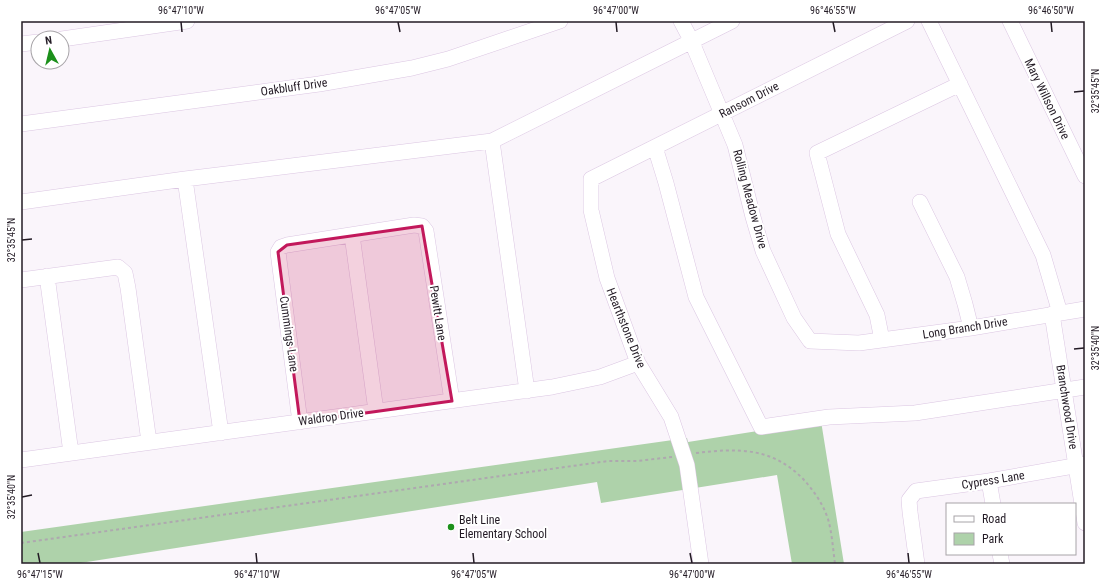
<svg xmlns="http://www.w3.org/2000/svg" width="1106" height="585" font-family="'Roboto Condensed',sans-serif">
<style>
.green{fill:#aed2aa}
.lines{fill:none;stroke-linecap:round;stroke-linejoin:round}
.minor-casing{stroke:#dbc6e2;stroke-width:16}
.path{stroke:#aea8af;stroke-width:2;stroke-dasharray:3 3;stroke-linecap:butt}
.minor{stroke:#fff;stroke-width:15}
.marked{fill:#c2185b;fill-opacity:0.2;stroke:#c2185b;stroke-width:3;stroke-linejoin:round}
.ticks{fill:none;stroke:#231b25;stroke-width:1.5}
.poi-dot{fill:#1c901b;stroke:#fff;stroke-width:1.5}
.labels{text-anchor:middle;stroke-width:4;stroke-linejoin:round;paint-order:stroke}
.street-label{font-size:12px;fill:#231b25;stroke:#fff}
.poi-label{font-size:12px;fill:#231b25;stroke:#fff;text-anchor:start}
.neatline{fill:none;stroke:#231b25;stroke-width:1.5}
.ticks-label{font-size:10px;text-anchor:middle;fill:#231b25}
</style>
<rect width="100%" height="100%" fill="#faf5fb"/>
<path class="green" d="M 821,421 L 844,564 L 792,564 L 777,475 L 601,503 L 597,482 L 74,564 L 21,564 L 21,532 L 687,438 L 688,442 Z"/>
<g class="lines">
<g class="minor-casing">
<path id="minor" d="M 681,21 L 691,40 L 735,145 L 753,217 L 763,251 L 794,318 L 810,341 L 859,343 L 971,328 L 1085,309
M 929,21 L 1043,255 L 1060,313
M 1010,21 L 1085,176
M 62,39 L 187,21
M 21,44 L 38,42
M 21,124 L 319,84 L 412,68 L 448,59 L 560,21
M 655,147 L 666,183 L 696,297 L 761,427 L 829,417 L 915,413 L 1085,387
M 185,179 L 492,141
M 21,202 L 185,179 L 221,433
M 920,202 L 957,277 L 965,304 L 971,328
M 352,235 L 376,411
M 47,276 L 71,453
M 21,280 L 118,267 L 125,273 L 128,288 L 149,442
M 1052,314 L 1085,523
M 882,340 L 877,315 L 838,234 L 817,153 L 960,84
M 527,391 L 492,141 L 732,21
M 300,422 L 278,252 L 281,247 L 287,245 L 414,225 L 422,226 L 426,231 L 452,401
M 21,460 L 552,387 L 600,377 L 638,363
M 989,481 L 993,504
M 1000,554 L 1002,564
M 701,564 L 687,465 L 671,417 L 638,363 L 607,278 L 591,210 L 591,179 L 907,21
M 917,564 L 910,512 L 909,500 L 916,491 L 989,481 L 1085,464"/>
</g>
<path class="path" d="M 696,453 C 737,448 773,447 804,480 C 814,491 823,504 828,519 C 832,533 833,549 835,564
M 21,543 L 608,461 L 637,461 L 672,457"/>
<use href="#minor" class="minor"/>
</g>
<path class="marked" d="M 422,226 L 452,401 L 300,422 L 278,252 L 287,245 Z"/>
<path class="ticks" d="M 181,22 L 182,32M 398,22 L 400,32M 616,22 L 617,32M 833,22 L 835,32M 1051,22 L 1052,32M 1074,92 L 1084,91M 22,240 L 32,239M 1074,349 L 1084,348M 22,497 L 32,495M 38,553 L 40,563M 256,553 L 257,563M 473,553 L 474,563M 690,553 L 692,563M 908,553 L 909,563"/>
<circle class="poi-dot" cx="451" cy="527" r="4"/>
<g class="labels">
<g class="street-label">
<text transform="translate(294 87) rotate(-8)" y="4">Oakbluff Drive</text>
<text transform="translate(1047 99) rotate(64)" y="4">Mary Willson Drive</text>
<text transform="translate(749 100) rotate(-27)" y="4">Ransom Drive</text>
<text transform="translate(750 199) rotate(75)" y="4">Rolling Meadow Drive</text>
<text transform="translate(438 313) rotate(81)" y="4">Pewitt Lane</text>
<text transform="translate(626 328) rotate(68)" y="4">Hearthstone Drive</text>
<text transform="translate(965 328) rotate(-9)" y="4">Long Branch Drive</text>
<text transform="translate(289 334) rotate(82)" y="4">Cummings Lane</text>
<text transform="translate(1067 407) rotate(81)" y="4">Branchwood Drive</text>
<text transform="translate(331 417) rotate(-8)" y="4">Waldrop Drive</text>
<text transform="translate(993 480) rotate(-9)" y="4">Cypress Lane</text>
</g>
<g class="poi-label">
<text x="459" y="524">Belt Line<tspan x="459" dy="14">Elementary School</tspan></text>
</g>
</g>
<rect width="1106" height="585" fill="none" stroke="#ffffff" stroke-width="44"/>
<rect x="946" y="503" width="130" height="52" fill="#ffffff" stroke="#a7a4a8"/>
<rect x="954" y="516" width="20" height="6" fill="#ffffff" stroke="#a7a4a8"/>
<text x="982" y="523" font-size="12" fill="#231b25">Road</text>
<rect x="954" y="533" width="20" height="12" fill="#aed2aa" stroke="#a7a4a8"/>
<text x="982" y="543" font-size="12" fill="#231b25">Park</text>
<g transform="translate(50 50) rotate(352)"><circle r="19" fill="#ffffff" stroke="#a7a4a8"/>
<path d="M0-3L7 15L0 10L-7 15Z" fill="#1c901b"/>
<text y="-6" font-size="11" font-weight="bold" text-anchor="middle" fill="#231b25">N</text>
</g>
<rect x="22" y="22" width="1062" height="541" class="neatline"/>
<g class="ticks-label">
<text x="181" y="14">96°47'10"W</text>
<text x="398" y="14">96°47'05"W</text>
<text x="616" y="14">96°47'00"W</text>
<text x="833" y="14">96°46'55"W</text>
<text x="1051" y="14">96°46'50"W</text>
<text transform="translate(1095 91) rotate(-90)" y="4">32°35'45"N</text>
<text transform="translate(11 240) rotate(-90)" y="4">32°35'45"N</text>
<text transform="translate(1095 348) rotate(-90)" y="4">32°35'40"N</text>
<text transform="translate(11 497) rotate(-90)" y="4">32°35'40"N</text>
<text x="40" y="578">96°47'15"W</text>
<text x="257" y="578">96°47'10"W</text>
<text x="474" y="578">96°47'05"W</text>
<text x="692" y="578">96°47'00"W</text>
<text x="909" y="578">96°46'55"W</text>
</g>
</svg>
